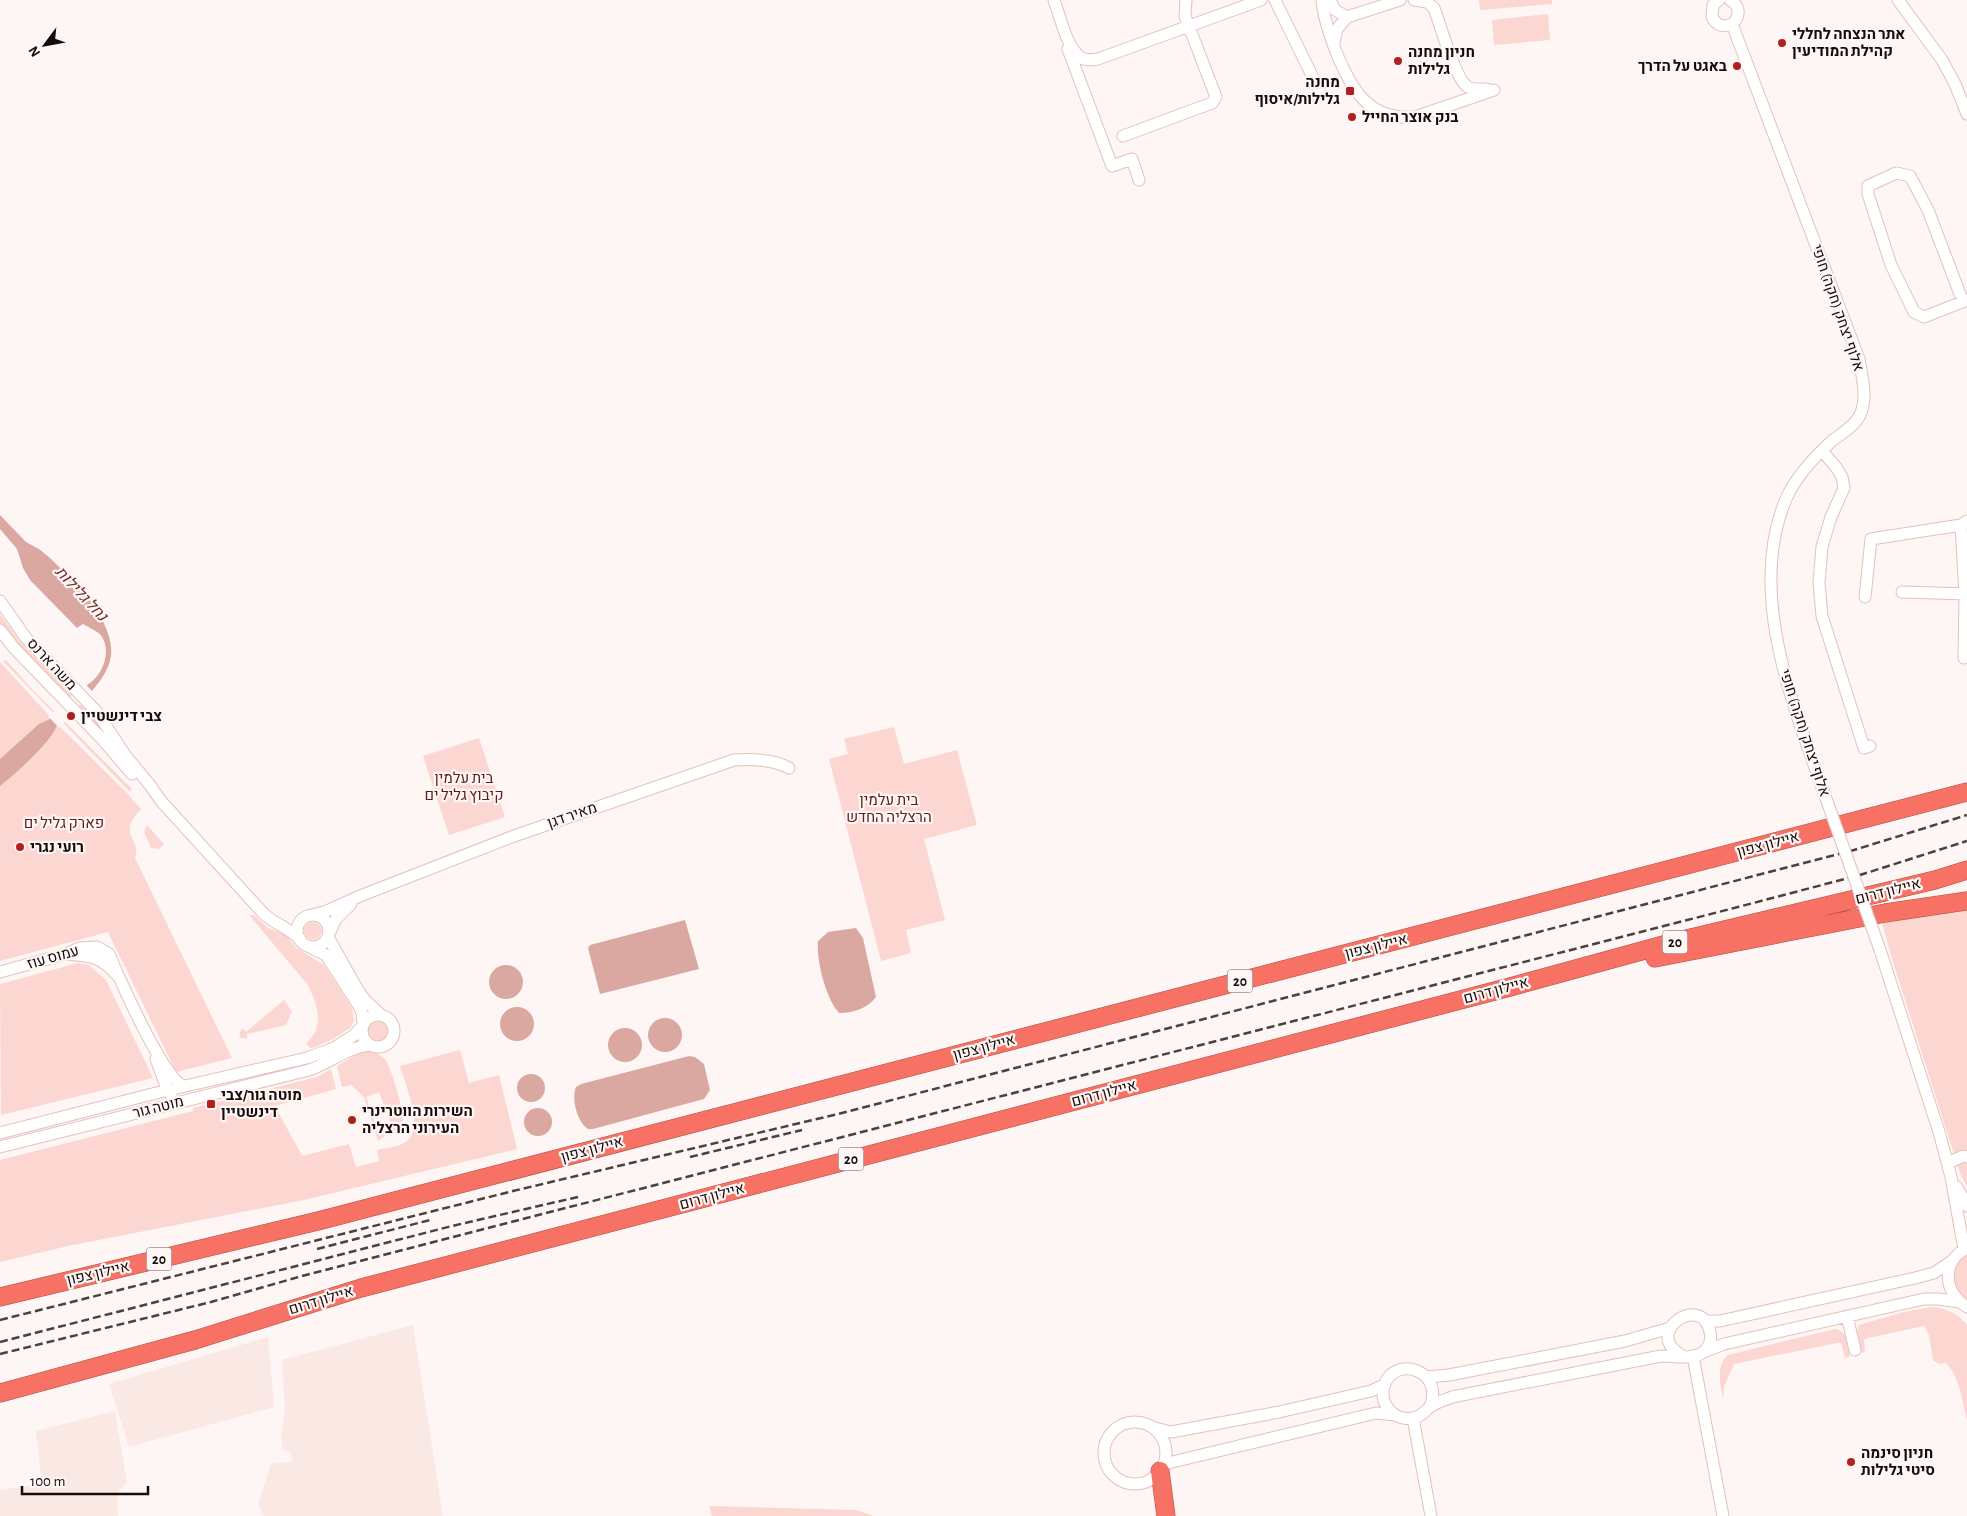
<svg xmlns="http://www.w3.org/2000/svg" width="1967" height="1516" font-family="'Alegreya Sans',Heebo,sans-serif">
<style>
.built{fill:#fae8e5}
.green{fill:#fcd6d0}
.water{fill:#dba8a1}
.pier{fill:#fdf6f5}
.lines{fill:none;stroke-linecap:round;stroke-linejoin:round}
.minor-casing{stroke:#e3c1bc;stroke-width:13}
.highway-casing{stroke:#a94e45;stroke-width:19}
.minor{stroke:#fff;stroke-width:11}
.highway{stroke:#f77165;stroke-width:18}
.rail{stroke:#4b413f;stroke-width:2.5;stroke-dasharray:8 4;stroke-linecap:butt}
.minor-bridge-casing{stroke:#e3c1bc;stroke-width:13;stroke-linecap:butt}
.minor-bridge{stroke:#fff;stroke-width:11}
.poi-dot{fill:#b0201e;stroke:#fdf6f5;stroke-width:2}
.labels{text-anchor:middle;stroke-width:4.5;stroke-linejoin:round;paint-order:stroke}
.shield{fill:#fdf6f5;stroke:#5c5250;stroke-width:1}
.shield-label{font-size:14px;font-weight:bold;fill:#170c0a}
.poi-label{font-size:15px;font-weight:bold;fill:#170c0a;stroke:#fdf6f5;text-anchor:start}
.street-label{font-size:15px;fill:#170c0a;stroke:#fdf6f5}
.park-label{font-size:15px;fill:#5c1e1a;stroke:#fdf6f5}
.water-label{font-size:16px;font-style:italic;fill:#6c2d27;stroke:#fdf6f5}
</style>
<rect width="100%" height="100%" fill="#fdf6f5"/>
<path class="built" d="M 413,1325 L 443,1516 L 264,1516 L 258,1505 L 271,1464 L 292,1461 L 291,1452 L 283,1450 L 281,1439 L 285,1410 L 282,1360 Z
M 268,1337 L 274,1407 L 129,1447 L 109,1384 Z
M 115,1411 L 127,1482 L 117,1494 L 118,1516 L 0,1516 L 0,1490 L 42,1484 L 36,1431 Z"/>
<path class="green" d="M 1479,0 L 1552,0 L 1552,4 L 1480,10 Z
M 1548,14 L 1550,40 L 1494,45 L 1492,20 Z
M 0,614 L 21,643 L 99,723 L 121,754 L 4,629 L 0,623 Z
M 6,660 L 32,689 L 132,789 L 130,792 L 3,661 Z
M 0,662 L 54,721 L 127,793 L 141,809 C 115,835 143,839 135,858 L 232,1058 L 176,1072 L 108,932 L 0,961 Z
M 894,727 L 904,764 L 957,750 L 977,825 L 924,839 L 945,920 L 906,930 L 911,953 L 881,961 L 829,759 L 848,754 L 844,739 Z
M 479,738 L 505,817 L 449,835 L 423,756 Z
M 147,825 L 164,844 L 159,849 L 151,848 L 144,832 Z
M 1967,909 L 1967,1187 L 1960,1173 L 1893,962 L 1882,923 Z
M 249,915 L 254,915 L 268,928 L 287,935 L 295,947 L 324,965 L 352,1008 L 354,1021 L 350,1028 L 333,1039 L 313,1048 L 310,1048 L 306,1043 C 326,1028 317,1002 307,984 Z
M304 931a9 9 0 1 1 18 0a9 9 0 1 1-18 0Z
M 78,963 L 89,965 L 106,980 L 153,1078 L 1,1115 L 0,984 Z
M 284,1000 L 292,1012 L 286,1025 L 247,1034 L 247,1039 L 241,1038 L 239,1035 L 242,1028 L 246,1032 Z
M368 1031a10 10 0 1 1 20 0a10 10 0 1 1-20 0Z
M 460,1050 L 469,1083 L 499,1075 L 517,1149 L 304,1200 L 68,1246 L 0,1262 L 0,1160 L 193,1111 L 193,1108 L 317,1077 L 331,1069 L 336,1089 L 275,1106 L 302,1156 L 349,1144 L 356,1167 L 379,1161 L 377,1150 C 386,1148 399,1147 407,1141 C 424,1127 405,1084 400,1066 Z
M 366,1051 C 374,1052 381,1054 386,1061 C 391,1068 405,1113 403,1121 C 403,1125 400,1128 398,1132 L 394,1132 L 379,1092 L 366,1097 L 378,1131 L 384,1129 L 385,1136 L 378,1141 L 364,1097 L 351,1085 L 342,1087 L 337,1066 L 355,1055 Z
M 1967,1252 L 1967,1302 L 1953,1288 L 1952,1270 Z
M 1931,1307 C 1946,1308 1958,1313 1967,1325 L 1967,1420 C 1962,1400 1960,1378 1946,1363 L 1939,1364 L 1933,1360 L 1929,1335 L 1924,1326 L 1868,1338 L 1864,1340 L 1865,1352 L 1862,1353 L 1857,1332 L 1859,1325 L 1904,1312 Z
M 1835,1329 C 1847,1331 1853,1346 1849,1357 L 1845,1358 L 1841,1343 L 1837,1343 L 1734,1364 L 1724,1387 L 1723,1399 C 1720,1385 1716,1365 1728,1355 Z
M 709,1506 L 856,1510 L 874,1516 L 712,1516 Z"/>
<path class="water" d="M 0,515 L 26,542 L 39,549 L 50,558 L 99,606 L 98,610 C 103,622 110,634 111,647 C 115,677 75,707 56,727 C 52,741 13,776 0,786 L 0,759 L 39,724 L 52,718 L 87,685 C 103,676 113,650 100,634 C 95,630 88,627 83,624 L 77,628 L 30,580 L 23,568 L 17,549 L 0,529 Z
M 685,920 L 699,969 L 600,994 L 588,948 L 590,945 Z
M 856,928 L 863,938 L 876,997 C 867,1009 853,1013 839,1013 C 826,999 816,960 818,941 L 828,932 Z
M489 982a17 17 0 1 1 34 0a17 17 0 1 1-34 0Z
M500 1024a17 17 0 1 1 34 0a17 17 0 1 1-34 0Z
M648 1035a17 17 0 1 1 34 0a17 17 0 1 1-34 0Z
M608 1045a17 17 0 1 1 34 0a17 17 0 1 1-34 0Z
M 689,1056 L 695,1057 L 704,1064 L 710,1090 L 704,1099 L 593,1129 L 588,1129 C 577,1122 571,1099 576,1087 L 581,1084 Z
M517 1088a14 14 0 1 1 28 0a14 14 0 1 1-28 0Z
M524 1122a14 14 0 1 1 28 0a14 14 0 1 1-28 0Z"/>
<path class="pier" d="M 85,684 L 93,692 L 59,728 L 48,716 Z"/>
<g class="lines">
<g class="minor-casing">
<path id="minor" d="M 1054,0 C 1060,16 1066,45 1079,56 C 1084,61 1091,60 1098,59 L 1261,0
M 1275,0 L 1319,90
M 1322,0 C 1323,17 1330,36 1336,52 C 1352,89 1368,121 1415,117 L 1494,90
M 1330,0 L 1335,10 L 1347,17 L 1352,15
M 1414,0 L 1427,2 L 1434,8 C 1440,23 1455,80 1468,87 C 1473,90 1481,89 1487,89
M 1719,0 L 1713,5 L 1712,17 C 1716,25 1724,28 1732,24 C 1741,16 1740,6 1730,0
M 1898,0 L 1942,60 L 1955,84 L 1967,114
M 1732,24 L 1859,359 C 1862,376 1868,398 1860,415 C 1855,426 1842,433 1833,440 C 1814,457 1796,476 1786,499 C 1747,591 1792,702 1823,790
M 1334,43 L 1337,29 L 1347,17 L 1400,0
M 1068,49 L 1112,166 L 1132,159 L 1139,180
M 1123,136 L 1212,103 L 1216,97 L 1185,16 L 1186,0
M 1960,294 L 1928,210 L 1910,176 L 1896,173 L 1868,186 L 1868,194 L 1891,265 L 1914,312 L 1924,317 L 1967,300
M 1822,451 L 1836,467 L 1842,477 L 1844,488 L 1831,517 L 1822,547 L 1819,583 L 1822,616 L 1864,748 L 1870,746
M 1961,525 L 1965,594 L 1964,658
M 1902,592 L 1967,594
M 1865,597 L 1871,539 L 1961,525 L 1967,521
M 0,601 L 26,638 L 97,712 L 125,755 L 150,785 L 161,801 L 263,913 C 274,924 288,927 300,939
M 0,630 L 14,648 L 102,739 L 132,774
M 312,915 L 327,911 L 360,896 L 514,836 L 734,760 C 751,759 775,760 789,768
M297 931a16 16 0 1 1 32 0a16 16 0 1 1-32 0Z
M 329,934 L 336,919 L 351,904
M 328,937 L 359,992 L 365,1000 L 381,1015
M 308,946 L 326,955 L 359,1006 L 362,1013 L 363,1023
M 1880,950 L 1939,1132 L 1951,1177 L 1964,1249
M 66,954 C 93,956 100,956 119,977 C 128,997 166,1081 184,1086
M 0,972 L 66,954 L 79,948 L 97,947 L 109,954 L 117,973
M362 1031a16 16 0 1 1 32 0a16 16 0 1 1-32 0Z
M 156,1059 L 166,1086 L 171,1095
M 0,1133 L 168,1090 L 307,1058 L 334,1048 L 353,1036 L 362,1027
M 0,1147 L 309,1070 C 330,1063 347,1047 370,1045
M 1948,1163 L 1963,1156 L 1967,1157
M 1957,1187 L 1967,1206
M 1967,1248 C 1941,1261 1943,1293 1967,1307
M 1847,1316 L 1855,1350
M 1705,1321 L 1720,1321 L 1915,1278 L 1934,1273 L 1952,1261
M 1703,1352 L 1724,1344 L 1924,1299 L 1939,1299 L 1959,1302
M 1693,1356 L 1723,1516
M 1427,1377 L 1449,1375 L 1625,1341 L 1670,1328
M 1430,1407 C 1445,1370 1394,1354 1384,1386 C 1382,1394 1383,1402 1388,1408 C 1395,1419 1411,1422 1422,1414 C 1425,1412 1427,1409 1430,1407 C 1436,1402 1445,1400 1452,1397 L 1661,1356 C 1673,1356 1692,1360 1702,1353 C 1709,1348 1712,1340 1710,1332 C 1702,1291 1640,1334 1683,1356
M 1413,1418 L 1431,1516
M1104 1453a31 31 0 1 1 62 0a31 31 0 1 1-62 0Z
M 1155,1428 L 1171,1432 L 1279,1412 L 1371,1391 L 1384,1385
M 1164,1464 L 1376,1413 L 1395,1415"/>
</g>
<g class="highway-casing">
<path id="highway" d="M 1655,958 L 1885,913 L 1967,901
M 0,1297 L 318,1221 L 1967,792
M 0,1393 L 195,1340 L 361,1288 L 1510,987 L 1678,941 L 1935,880 L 1967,870
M 1160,1471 L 1166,1516"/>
</g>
<use href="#minor" class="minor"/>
<use href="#highway" class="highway"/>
<path class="rail" d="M 690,1157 L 802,1130
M 317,1249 L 430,1220
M 0,1320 L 513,1191 L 838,1114 L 1854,850 L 1967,815
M 0,1342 L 452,1226 L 582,1196
M 0,1354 L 211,1302 L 302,1276 L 445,1239 L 1738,907 L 1860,875 L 1967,841"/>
<g class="minor-bridge-casing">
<path id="minor-bridge" d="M 1823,790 L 1880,950"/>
</g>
<use href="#minor-bridge" class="minor-bridge"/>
</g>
<g class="poi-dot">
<circle cx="1782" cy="43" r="5"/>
<circle cx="1398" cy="61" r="5"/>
<circle cx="1737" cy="66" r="5"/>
<rect x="1345" y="86" width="10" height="10" rx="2.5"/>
<circle cx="1352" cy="117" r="5"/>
<circle cx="71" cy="716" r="5"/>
<circle cx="20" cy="847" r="5"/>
<rect x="206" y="1099" width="10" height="10" rx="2.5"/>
<circle cx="352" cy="1120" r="5"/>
<circle cx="1851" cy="1462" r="5"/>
</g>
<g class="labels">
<g class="shield">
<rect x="1662.5" y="930.5" width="25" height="23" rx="4"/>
<rect x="1227.5" y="969.5" width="25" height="23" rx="4"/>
<rect x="838.5" y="1147.5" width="25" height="23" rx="4"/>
<rect x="146.5" y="1247.5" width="25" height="23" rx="4"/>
</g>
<g class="shield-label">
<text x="1675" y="947">20</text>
<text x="1240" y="986">20</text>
<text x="851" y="1164">20</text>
<text x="159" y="1264">20</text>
</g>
<g class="poi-label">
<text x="1792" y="39">אתר הנצחה לחללי<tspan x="1792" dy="17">קהילת המודיעין</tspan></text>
<text x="1408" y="57">חניון מחנה<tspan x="1408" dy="17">גלילות</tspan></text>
<text x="1727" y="71" text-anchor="end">באגט על הדרך</text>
<text x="1340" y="87" text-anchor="end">מחנה<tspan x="1340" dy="17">גלילות/איסוף</tspan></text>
<text x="1362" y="122">בנק אוצר החייל</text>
<text x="81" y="721">צבי דינשטיין</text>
<text x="30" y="852">רועי נגרי</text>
<text x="221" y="1100">מוטה גור/צבי<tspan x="221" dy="17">דינשטיין</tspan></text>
<text x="362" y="1116">השירות הווטרינרי<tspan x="362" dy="17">העירוני הרצליה</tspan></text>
<text x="1861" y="1458">חניון סינמה<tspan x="1861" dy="17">סיטי גלילות</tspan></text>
</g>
<g class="street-label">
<text transform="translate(1838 308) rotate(71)" y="5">אלוף יצחק (חקה) חופי</text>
<text transform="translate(52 664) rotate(47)" y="5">משה ארנס</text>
<text transform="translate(1805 733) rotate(72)" y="5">אלוף יצחק (חקה) חופי</text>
<text transform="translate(572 815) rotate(-19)" y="5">מאיר דגן</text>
<text transform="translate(1768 844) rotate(-15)" y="5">איילון צפון</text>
<text transform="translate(1888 891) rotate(-14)" y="5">איילון דרום</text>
<text transform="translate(1376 946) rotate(-14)" y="5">איילון צפון</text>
<text transform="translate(53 957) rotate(-16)" y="5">עמוס עוז</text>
<text transform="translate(1496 990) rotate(-15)" y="5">איילון דרום</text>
<text transform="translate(984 1047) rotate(-15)" y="5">איילון צפון</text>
<text transform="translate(1104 1093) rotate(-15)" y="5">איילון דרום</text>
<text transform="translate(158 1107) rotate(-14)" y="5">מוטה גור</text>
<text transform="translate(592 1149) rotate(-15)" y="5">איילון צפון</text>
<text transform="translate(712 1196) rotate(-15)" y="5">איילון דרום</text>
<text transform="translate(98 1273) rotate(-13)" y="5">איילון צפון</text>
<text transform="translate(321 1300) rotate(-17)" y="5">איילון דרום</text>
</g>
<g class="park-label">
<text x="464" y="783">בית עלמין<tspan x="464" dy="17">קיבוץ גליל ים</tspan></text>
<text x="889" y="805">בית עלמין<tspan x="889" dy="17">הרצליה החדש</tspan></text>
<text x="64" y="828">פארק גליל ים</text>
</g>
<g class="water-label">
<text transform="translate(82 593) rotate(47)" y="6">נחל גלילות</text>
</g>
</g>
<g transform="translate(45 45) rotate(238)" stroke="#fdf6f5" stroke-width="4" paint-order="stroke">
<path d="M0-4L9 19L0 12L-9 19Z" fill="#170c0a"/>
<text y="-8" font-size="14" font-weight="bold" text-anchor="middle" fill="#170c0a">N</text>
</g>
<path d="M22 1486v8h126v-8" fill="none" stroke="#170c0a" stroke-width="2.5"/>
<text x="30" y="1486" font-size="15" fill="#170c0a" stroke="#fdf6f5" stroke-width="4" paint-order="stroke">100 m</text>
</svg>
